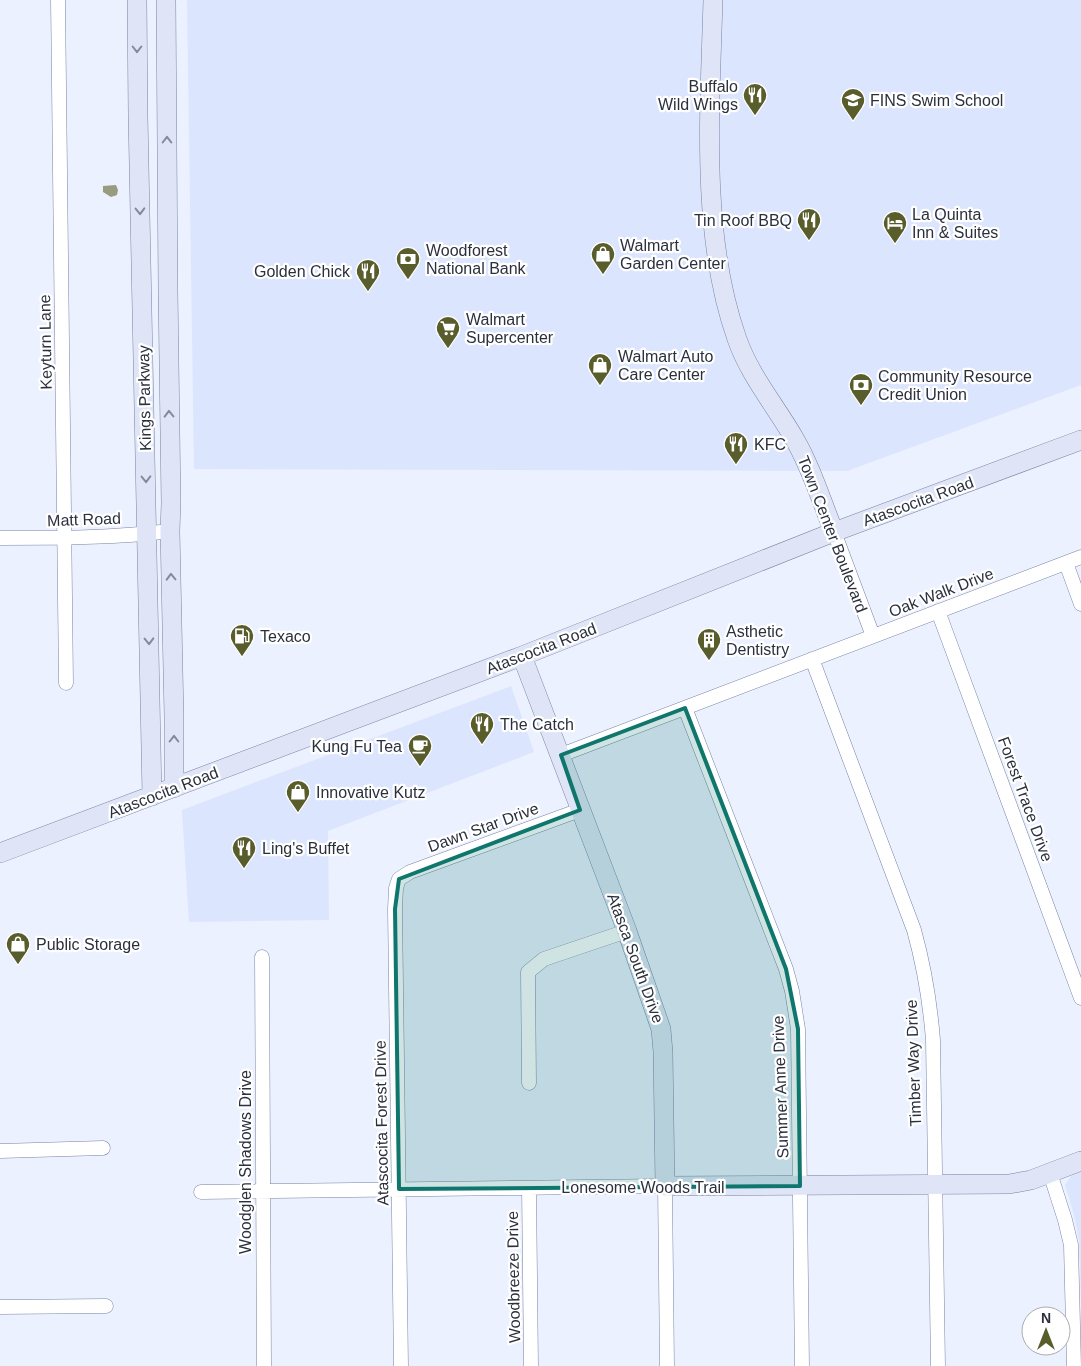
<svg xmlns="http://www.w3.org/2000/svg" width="1081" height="1366" font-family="Helvetica,sans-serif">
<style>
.built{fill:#dce5fe}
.water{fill:#989b7d}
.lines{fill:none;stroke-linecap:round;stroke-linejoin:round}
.street-casing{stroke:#7984a3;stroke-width:15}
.secondary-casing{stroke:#7984a3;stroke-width:20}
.street{stroke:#fff;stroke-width:14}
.secondary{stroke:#dfe5f7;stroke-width:19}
.oneway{stroke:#858a9a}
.marked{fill:#0f766e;fill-opacity:0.2;stroke:#0f766e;stroke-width:4;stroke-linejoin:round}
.labels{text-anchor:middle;stroke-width:4.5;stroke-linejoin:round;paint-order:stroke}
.poi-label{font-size:16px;fill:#2b303d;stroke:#fff;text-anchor:start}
.street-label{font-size:16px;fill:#2b303d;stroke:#fff}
</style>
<rect width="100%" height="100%" fill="#ecf1ff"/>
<path class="built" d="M 187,0 L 1081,0 L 1081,385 L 847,471 L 194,469 Z
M 511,686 L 534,752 L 328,831 L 329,920 L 189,922 L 182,810 Z
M 1081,1172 L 1081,1300 L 1079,1241 L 1074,1215 L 1065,1185 L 1071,1176 Z"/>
<path class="water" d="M 116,185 L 118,190 L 117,195 L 111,197 L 103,192 L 103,186 Z"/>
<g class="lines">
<g class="street-casing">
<path id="street" d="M 58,0 L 66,683
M 834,532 L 873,636
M 0,538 C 56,538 114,538 170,531
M 1066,563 L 1081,604
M 938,611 L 1081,998
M 812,659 L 914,930 C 924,966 930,1002 933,1040 L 938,1366
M 685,708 L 786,969 L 792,991 L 798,1029 L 802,1366
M 561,755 L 1081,557
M 262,957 L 264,1366
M 529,1083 L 528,972 L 544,959 L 627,931
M 0,1151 L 103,1148
M 1050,1173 L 1065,1220 L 1071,1245 L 1074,1366
M 529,1188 L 531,1366
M 201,1192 L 665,1186 L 667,1366
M 0,1307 L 106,1306
M 401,1366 L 395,909 L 396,888 L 399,879 L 410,872 L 580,810"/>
</g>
<g class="secondary-casing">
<path id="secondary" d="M 137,0 L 138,116 L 152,796
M 166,0 L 168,290 L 171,503 L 170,531 L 174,716 L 174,788
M 713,0 C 710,109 700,235 737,339 C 750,376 775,405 794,438 C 811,467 821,500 834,532
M 522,656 L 627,931 L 661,1029 L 663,1052 L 665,1186 L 1009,1184 L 1031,1180 L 1081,1161
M 0,853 L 522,656 L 834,532 L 1081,440"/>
</g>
<use href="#street" class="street"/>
<use href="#secondary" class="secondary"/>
</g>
<defs><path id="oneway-chevron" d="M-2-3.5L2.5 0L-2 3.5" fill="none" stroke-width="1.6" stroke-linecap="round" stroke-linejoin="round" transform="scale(1.25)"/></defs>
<g class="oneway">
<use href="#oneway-chevron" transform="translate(137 49) rotate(90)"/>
<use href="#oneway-chevron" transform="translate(167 140) rotate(-90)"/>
<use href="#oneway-chevron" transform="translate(140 211) rotate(89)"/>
<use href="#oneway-chevron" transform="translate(169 414) rotate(-91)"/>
<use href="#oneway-chevron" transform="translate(146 479) rotate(89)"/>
<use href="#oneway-chevron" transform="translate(171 577) rotate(-92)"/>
<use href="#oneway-chevron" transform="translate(149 641) rotate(89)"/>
<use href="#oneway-chevron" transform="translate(174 739) rotate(-90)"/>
</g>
<path class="marked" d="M 685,708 L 786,969 L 798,1029 L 800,1186 L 399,1189 L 395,909 L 399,879 L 580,810 L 561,755 Z"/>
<defs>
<g id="restaurant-pin" transform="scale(1.25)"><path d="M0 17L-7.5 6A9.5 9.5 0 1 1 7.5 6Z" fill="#595d2b" stroke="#fff"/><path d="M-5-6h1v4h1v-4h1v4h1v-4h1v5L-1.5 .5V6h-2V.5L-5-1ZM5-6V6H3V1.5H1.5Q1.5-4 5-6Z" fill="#fff"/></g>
<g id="school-pin" transform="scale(1.25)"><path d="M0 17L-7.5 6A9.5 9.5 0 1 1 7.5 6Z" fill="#595d2b" stroke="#fff"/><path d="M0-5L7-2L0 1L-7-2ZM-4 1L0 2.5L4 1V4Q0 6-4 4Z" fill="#fff"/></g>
<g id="hotel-pin" transform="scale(1.25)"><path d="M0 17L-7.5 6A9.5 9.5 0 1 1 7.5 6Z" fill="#595d2b" stroke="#fff"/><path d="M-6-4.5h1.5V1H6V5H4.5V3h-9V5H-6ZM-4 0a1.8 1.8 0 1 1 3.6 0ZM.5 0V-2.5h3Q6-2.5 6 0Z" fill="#fff"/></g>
<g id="shop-pin" transform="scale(1.25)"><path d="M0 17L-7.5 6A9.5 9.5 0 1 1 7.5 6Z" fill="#595d2b" stroke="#fff"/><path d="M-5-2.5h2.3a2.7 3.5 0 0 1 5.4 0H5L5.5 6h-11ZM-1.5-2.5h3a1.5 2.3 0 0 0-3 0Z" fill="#fff"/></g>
<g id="bank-pin" transform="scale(1.25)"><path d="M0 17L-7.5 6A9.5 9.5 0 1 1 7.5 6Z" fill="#595d2b" stroke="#fff"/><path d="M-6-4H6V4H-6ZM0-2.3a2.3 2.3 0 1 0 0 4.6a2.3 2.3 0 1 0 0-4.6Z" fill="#fff"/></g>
<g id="supermarket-pin" transform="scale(1.25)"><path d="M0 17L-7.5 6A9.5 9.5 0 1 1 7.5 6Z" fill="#595d2b" stroke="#fff"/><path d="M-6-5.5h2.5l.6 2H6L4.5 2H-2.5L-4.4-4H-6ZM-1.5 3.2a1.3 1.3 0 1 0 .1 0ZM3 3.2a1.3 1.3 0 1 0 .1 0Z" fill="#fff"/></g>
<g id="fuel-pin" transform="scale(1.25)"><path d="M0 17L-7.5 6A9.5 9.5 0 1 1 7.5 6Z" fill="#595d2b" stroke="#fff"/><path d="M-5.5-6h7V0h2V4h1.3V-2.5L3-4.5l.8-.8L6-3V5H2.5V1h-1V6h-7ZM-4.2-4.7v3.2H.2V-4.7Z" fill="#fff"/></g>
<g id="building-pin" transform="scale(1.25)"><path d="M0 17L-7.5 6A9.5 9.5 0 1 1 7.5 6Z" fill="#595d2b" stroke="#fff"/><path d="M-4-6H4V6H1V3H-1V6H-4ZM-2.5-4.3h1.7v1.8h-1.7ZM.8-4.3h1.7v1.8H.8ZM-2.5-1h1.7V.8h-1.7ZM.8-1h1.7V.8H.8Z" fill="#fff"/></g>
<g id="cafe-pin" transform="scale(1.25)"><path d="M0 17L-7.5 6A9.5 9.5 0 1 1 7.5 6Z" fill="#595d2b" stroke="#fff"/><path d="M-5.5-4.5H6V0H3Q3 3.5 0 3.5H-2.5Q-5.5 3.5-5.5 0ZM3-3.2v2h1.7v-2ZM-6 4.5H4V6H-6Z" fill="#fff"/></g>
</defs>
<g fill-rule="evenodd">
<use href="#restaurant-pin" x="755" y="95"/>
<use href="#school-pin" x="853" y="100"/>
<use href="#restaurant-pin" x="809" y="220"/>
<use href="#hotel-pin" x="895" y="223"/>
<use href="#shop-pin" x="603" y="254"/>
<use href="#bank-pin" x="408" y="259"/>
<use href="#restaurant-pin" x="368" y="271"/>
<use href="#supermarket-pin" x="448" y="328"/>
<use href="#shop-pin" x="600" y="365"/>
<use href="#bank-pin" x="861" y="385"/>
<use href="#restaurant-pin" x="736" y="444"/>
<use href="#fuel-pin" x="242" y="636"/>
<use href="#building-pin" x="709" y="640"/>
<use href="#restaurant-pin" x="482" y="724"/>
<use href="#cafe-pin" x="420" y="746"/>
<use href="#shop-pin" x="298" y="792"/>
<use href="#restaurant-pin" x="244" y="848"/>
<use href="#shop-pin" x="18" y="944"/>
</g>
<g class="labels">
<g class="poi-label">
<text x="738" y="92" text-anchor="end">Buffalo<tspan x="738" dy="18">Wild Wings</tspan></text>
<text x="870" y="106">FINS Swim School</text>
<text x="912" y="220">La Quinta<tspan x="912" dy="18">Inn &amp; Suites</tspan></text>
<text x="792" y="226" text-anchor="end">Tin Roof BBQ</text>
<text x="620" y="251">Walmart<tspan x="620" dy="18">Garden Center</tspan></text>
<text x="426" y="256">Woodforest<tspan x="426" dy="18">National Bank</tspan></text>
<text x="350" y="277" text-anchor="end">Golden Chick</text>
<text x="466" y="325">Walmart<tspan x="466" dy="18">Supercenter</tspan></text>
<text x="618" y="362">Walmart Auto<tspan x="618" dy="18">Care Center</tspan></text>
<text x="878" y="382">Community Resource<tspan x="878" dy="18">Credit Union</tspan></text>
<text x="754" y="450">KFC</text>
<text x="726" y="637">Asthetic<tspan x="726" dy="18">Dentistry</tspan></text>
<text x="260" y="642">Texaco</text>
<text x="500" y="730">The Catch</text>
<text x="402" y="752" text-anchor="end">Kung Fu Tea</text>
<text x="316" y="798">Innovative Kutz</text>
<text x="262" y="854">Ling's Buffet</text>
<text x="36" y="950">Public Storage</text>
</g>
<g class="street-label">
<text transform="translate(45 342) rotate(-91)" y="6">Keyturn Lane</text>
<text transform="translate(144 398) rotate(-91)" y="6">Kings Parkway</text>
<text transform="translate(918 501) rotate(-20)" y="6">Atascocita Road</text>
<text transform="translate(84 519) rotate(-2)" y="6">Matt Road</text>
<text transform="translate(833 534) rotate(69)" y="6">Town Center Boulevard</text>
<text transform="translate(941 592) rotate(-21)" y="6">Oak Walk Drive</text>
<text transform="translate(541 648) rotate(-21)" y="6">Atascocita Road</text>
<text transform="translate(163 792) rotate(-21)" y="6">Atascocita Road</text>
<text transform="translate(1026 799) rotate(70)" y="6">Forest Trace Drive</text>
<text transform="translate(483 827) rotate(-20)" y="6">Dawn Star Drive</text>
<text transform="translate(636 958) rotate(70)" y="6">Atasca South Drive</text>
<text transform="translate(913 1063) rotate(-92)" y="6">Timber Way Drive</text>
<text transform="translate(780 1087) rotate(-92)" y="6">Summer Anne Drive</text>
<text transform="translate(381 1123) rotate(-91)" y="6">Atascocita Forest Drive</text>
<text transform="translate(245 1162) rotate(-90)" y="6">Woodglen Shadows Drive</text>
<text x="643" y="1193">Lonesome Woods Trail</text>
<text transform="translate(513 1277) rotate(-91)" y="6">Woodbreeze Drive</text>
</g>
</g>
<g transform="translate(1046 1331)"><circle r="24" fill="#ffffff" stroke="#aaacb1"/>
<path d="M0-4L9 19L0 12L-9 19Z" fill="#595d2b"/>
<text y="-8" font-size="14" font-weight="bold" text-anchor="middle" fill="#2b303d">N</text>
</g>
</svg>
